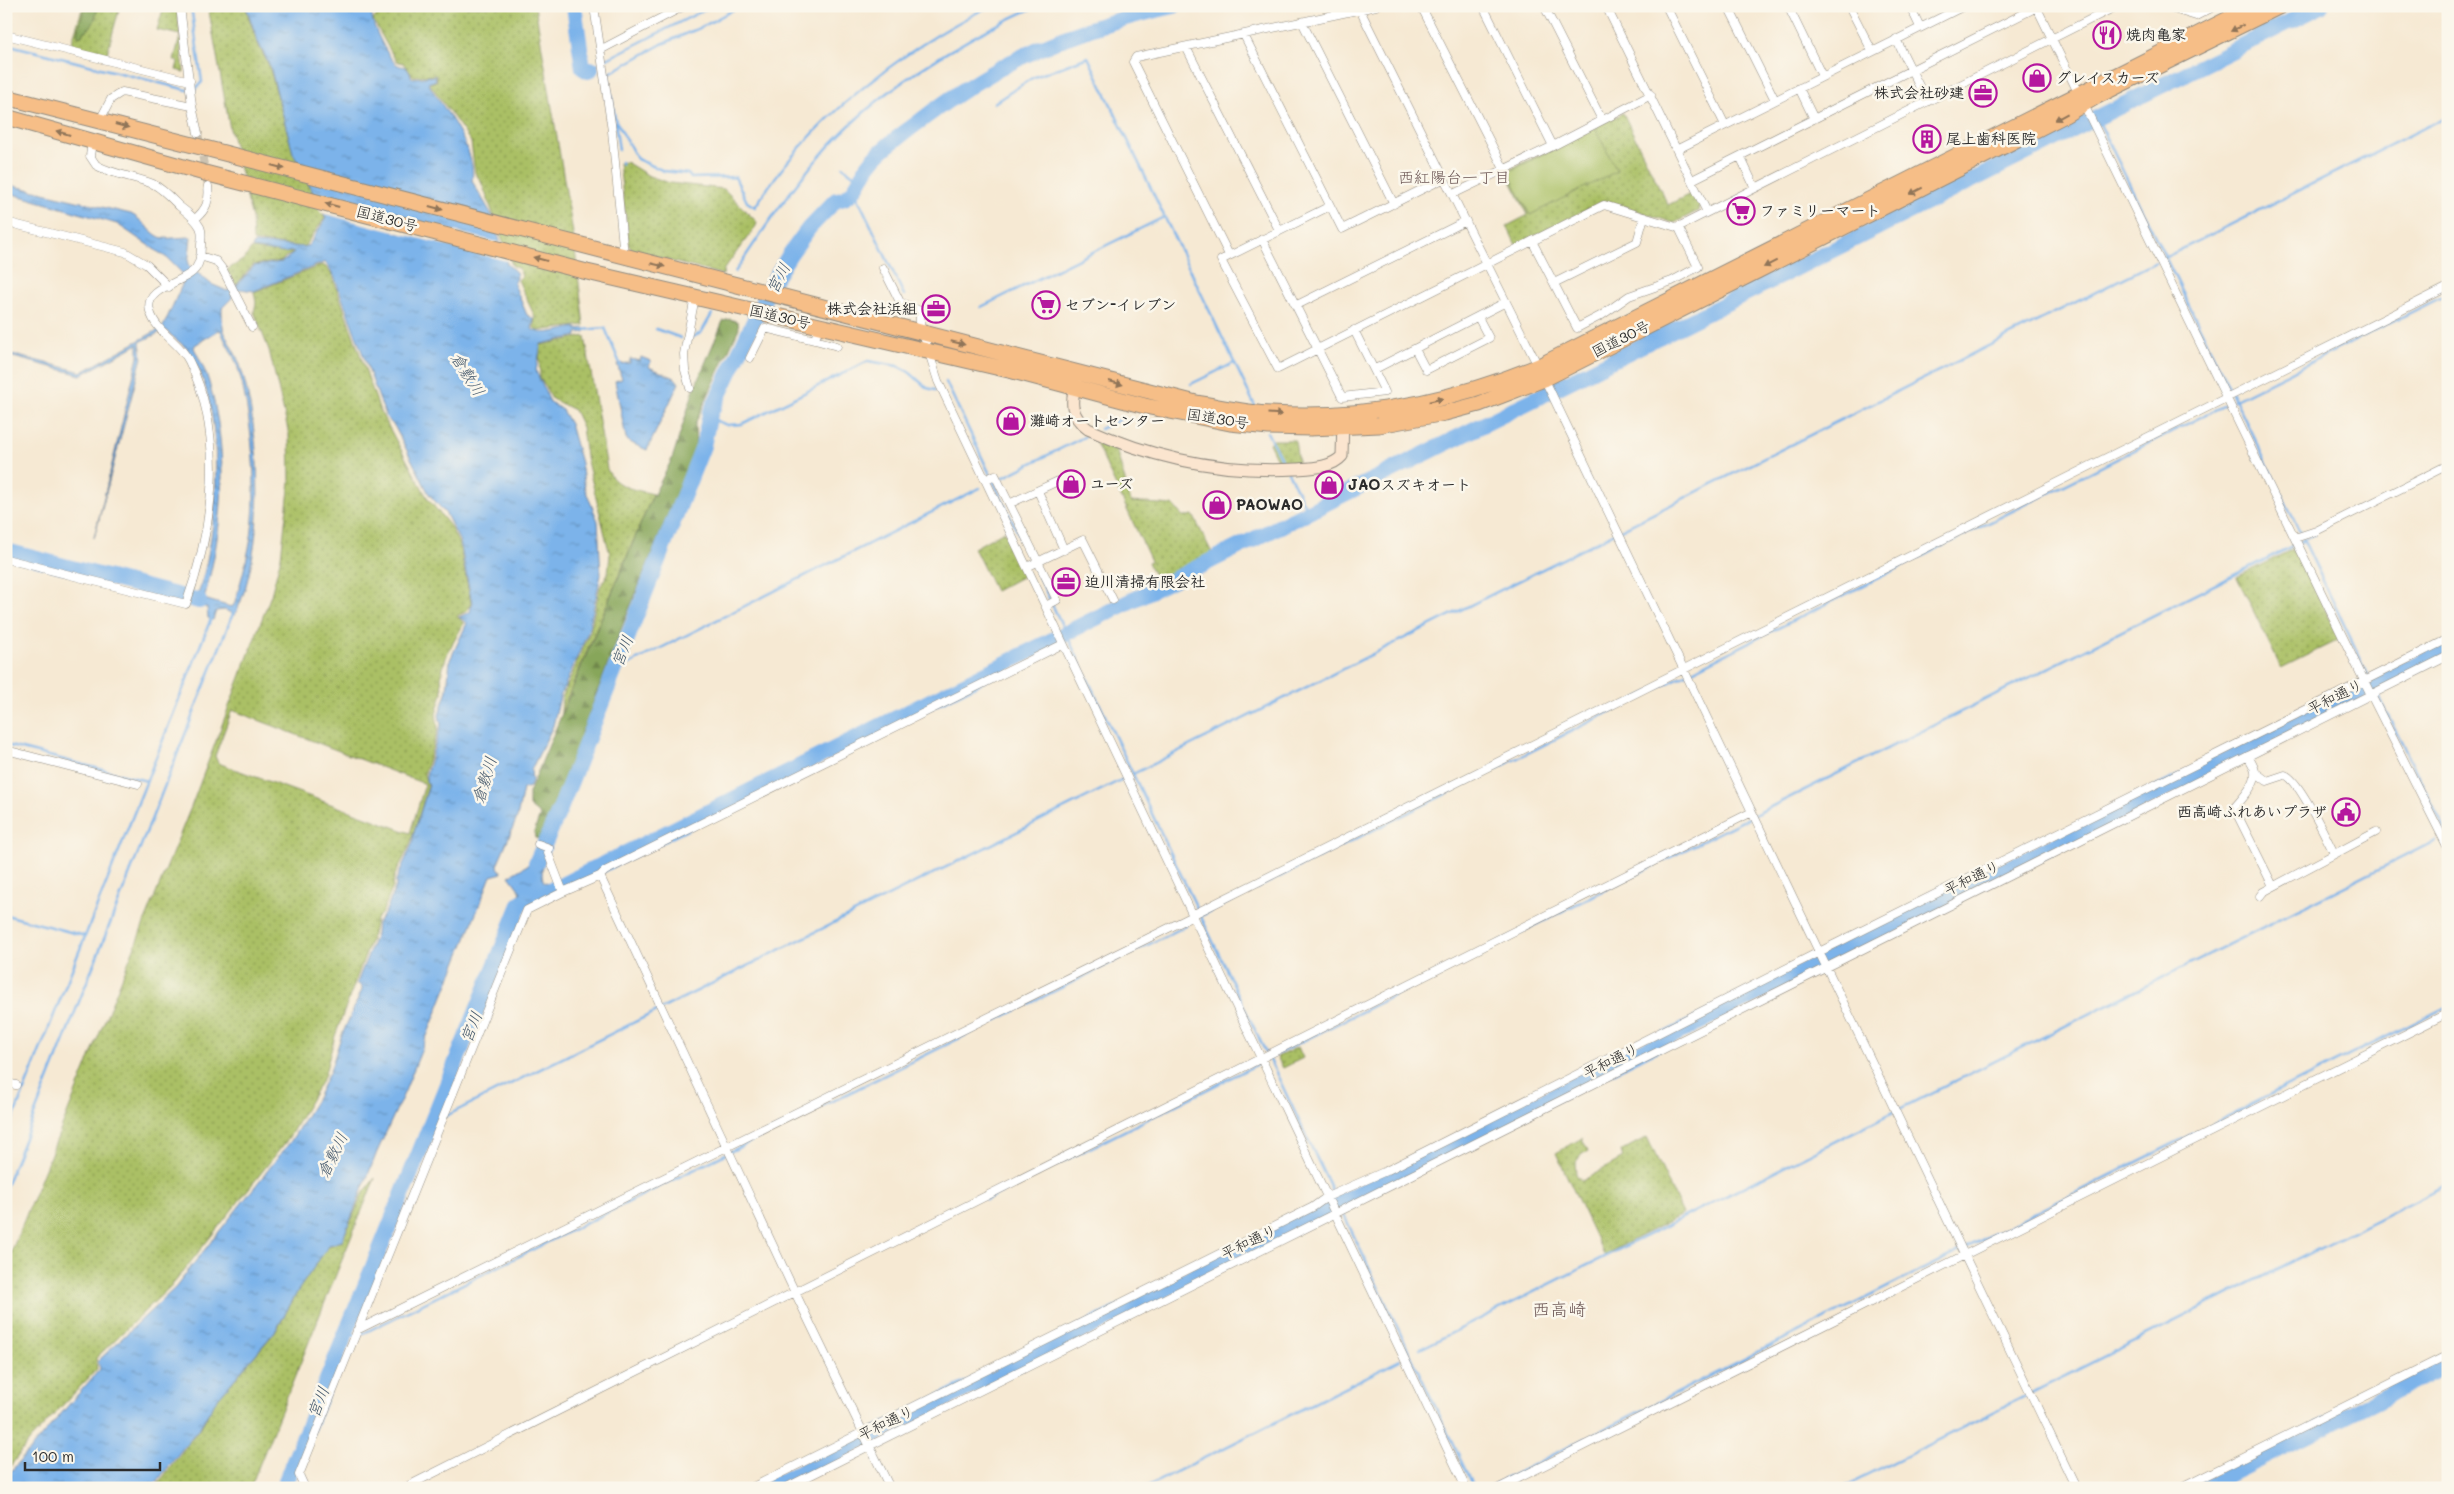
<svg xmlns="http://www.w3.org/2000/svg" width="2454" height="1494" font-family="Mali,'Klee One',sans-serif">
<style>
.grass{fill:url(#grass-dots);stroke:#6a7648;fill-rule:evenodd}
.forest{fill:url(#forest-firs);stroke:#596842}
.pitch{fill:#aac065;stroke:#6a7648}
.water{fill:url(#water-ripples);stroke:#536f8a;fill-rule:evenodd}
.pier{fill:#f6e9d3}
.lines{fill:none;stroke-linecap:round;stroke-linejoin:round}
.stream{stroke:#7bb3ea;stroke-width:2.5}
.river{stroke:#7bb3ea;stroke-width:16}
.street-tunnel{stroke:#cdc3b1;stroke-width:8;stroke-dasharray:8 4;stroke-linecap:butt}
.street-casing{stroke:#908a7f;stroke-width:9}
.secondary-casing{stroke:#908a7f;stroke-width:13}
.highway-casing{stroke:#908a7f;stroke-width:17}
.street{stroke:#fff;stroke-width:8}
.secondary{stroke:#fbe5cf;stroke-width:11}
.highway{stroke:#f6be87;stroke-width:15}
.oneway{fill:#907459}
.labels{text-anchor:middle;stroke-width:5;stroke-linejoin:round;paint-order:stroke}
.poi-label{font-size:15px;font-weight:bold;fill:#2b2b2b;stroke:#fbf7ec;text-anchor:start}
.street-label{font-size:15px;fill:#2b2b2b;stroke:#fbf7ec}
.neighbourhood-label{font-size:16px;fill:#6f5a58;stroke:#fbf7ec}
.water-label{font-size:16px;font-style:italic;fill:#475b6e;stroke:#fbf7ec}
.quarter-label{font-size:18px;fill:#6f5a58;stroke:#fbf7ec}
</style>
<defs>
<pattern id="grass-dots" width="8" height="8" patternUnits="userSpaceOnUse" patternTransform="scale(1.25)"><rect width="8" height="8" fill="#aac065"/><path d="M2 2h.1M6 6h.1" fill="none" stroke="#8b9c53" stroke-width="1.8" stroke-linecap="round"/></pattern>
<pattern id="forest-firs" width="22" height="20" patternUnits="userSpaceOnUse" patternTransform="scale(1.25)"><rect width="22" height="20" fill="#87a65a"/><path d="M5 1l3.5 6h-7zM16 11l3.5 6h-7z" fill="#6f874b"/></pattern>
<pattern id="water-ripples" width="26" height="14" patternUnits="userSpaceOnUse" patternTransform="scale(1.25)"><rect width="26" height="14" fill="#7bb3ea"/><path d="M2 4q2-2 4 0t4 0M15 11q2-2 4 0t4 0" fill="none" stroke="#6592be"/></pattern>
</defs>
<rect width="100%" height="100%" fill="#fbf7ec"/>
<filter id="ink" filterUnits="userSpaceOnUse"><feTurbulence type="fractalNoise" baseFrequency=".02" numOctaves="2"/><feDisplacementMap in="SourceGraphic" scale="10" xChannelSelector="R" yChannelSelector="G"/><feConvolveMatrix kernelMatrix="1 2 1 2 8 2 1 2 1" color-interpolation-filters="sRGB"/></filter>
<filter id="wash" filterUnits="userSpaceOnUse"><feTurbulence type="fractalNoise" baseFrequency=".0096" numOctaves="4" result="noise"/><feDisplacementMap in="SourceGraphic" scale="20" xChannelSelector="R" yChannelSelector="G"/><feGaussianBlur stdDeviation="1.12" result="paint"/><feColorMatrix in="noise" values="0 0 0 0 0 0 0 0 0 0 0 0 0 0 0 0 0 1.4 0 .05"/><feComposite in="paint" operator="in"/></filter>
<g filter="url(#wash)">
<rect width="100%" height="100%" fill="#f6e9d3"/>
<path class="grass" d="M 83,6 L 85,6 L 77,33 L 83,33 L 98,8 L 98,6 L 120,6 L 106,57 L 70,48 Z
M 164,6 L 177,6 L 180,35 L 157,30 Z
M 208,6 L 245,6 L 257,42 L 269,66 L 293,153 L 325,218 L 304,247 L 253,241 L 252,218 L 230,129 Z
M 376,6 L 535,6 L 573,233 L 584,325 L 537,331 L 534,328 L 535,317 L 518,280 L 522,276 L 519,269 L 512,265 L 481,181 L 475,173 L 471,142 L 430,84 L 430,82 L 437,81 L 436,75 L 413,76 L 403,63 L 396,61 L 373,20 L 378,13 Z
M 180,36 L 184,72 L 176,70 L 178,62 L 174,60 Z
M 1623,113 L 1668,205 L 1694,192 L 1700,204 L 1698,211 L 1674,223 L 1605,200 L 1516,245 L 1507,226 L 1528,215 L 1506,171 Z
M 626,162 L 649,176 L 670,183 L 724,189 L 757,222 L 756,226 L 724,269 L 723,275 L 633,251 L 629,246 L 619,163 Z
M 251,249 L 294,253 L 285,257 L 282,261 L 253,265 L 236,285 L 227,270 L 244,259 Z
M 322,265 L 326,267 L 332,275 L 380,411 L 428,499 L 450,526 L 459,544 L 471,603 L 467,611 L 457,616 L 464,623 L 448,652 L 443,667 L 441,677 L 442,693 L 436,714 L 438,729 L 424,775 L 428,786 L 410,845 L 394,877 L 393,887 L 382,913 L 376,919 L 373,934 L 335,1036 L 324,1077 L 288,1139 L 174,1283 L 96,1358 L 97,1369 L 30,1440 L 6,1472 L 6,1265 L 191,807 L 271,595 L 281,557 L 290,481 L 289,434 L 269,350 L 254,312 L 256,303 L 254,292 ZM 232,710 L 425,784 L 410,833 L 218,763 L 215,756 Z
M 585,336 L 607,469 C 615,488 634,489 653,494 L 561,713 L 562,698 L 590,631 L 600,587 L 608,573 L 610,555 L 586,457 L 582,427 L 574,410 L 552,399 L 540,378 L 539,348 L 541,345 Z
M 1273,440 L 1295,440 L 1298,463 L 1279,464 L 1269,443 Z
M 1096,443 L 1116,449 L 1131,502 L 1173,505 L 1183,517 L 1193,515 L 1213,555 L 1157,583 L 1148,562 L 1151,561 Z
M 1004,531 L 1025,575 L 995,591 L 974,548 Z
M 2295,548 L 2340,639 L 2281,668 L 2237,577 Z
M 1298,1047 L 1303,1058 L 1283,1068 L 1277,1057 Z
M 1647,1137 L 1683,1214 L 1604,1255 L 1556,1153 L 1582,1138 L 1588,1151 L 1582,1154 L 1575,1163 L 1576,1174 L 1582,1181 L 1623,1158 L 1621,1151 Z
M 375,1178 L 250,1488 L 155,1488 L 202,1425 L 215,1402 L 276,1331 L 299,1289 L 323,1254 L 329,1246 L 342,1241 L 362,1195 Z"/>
<path class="forest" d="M 85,6 L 98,6 L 98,8 L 94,22 L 88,30 L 84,31 L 82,36 L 79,37 L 77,33 Z
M 730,319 L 738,322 L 739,328 L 695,424 L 696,446 L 618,637 L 551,816 L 539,839 L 535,838 L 534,832 L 540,815 L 529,806 L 529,793 L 649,504 L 672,459 L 694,389 L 723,321 Z"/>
<path class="pitch" d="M 1595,128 L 1617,171 L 1530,215 L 1508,172 Z"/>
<path class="water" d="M 246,6 L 375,6 L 376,13 L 372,15 C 371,24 388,57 395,63 C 404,70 405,61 412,78 L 435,76 L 436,80 L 428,83 C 443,108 478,150 472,181 L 492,215 L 507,264 L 516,272 L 517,278 L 514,284 L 527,315 L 534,319 L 532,329 C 543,337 563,329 576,327 L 576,329 L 585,328 L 585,332 L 577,333 L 577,336 L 541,344 L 536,371 L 550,402 L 562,410 L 570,424 L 581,463 L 585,489 L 598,521 L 601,575 L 588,632 L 560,697 L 553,726 L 531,770 L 532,781 L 530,787 L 523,789 L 517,818 L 499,860 L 498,867 L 502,873 L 491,876 L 405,1091 L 377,1152 L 342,1241 L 329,1245 L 323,1254 L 299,1289 L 276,1330 L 215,1402 L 201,1425 L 152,1488 L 6,1488 L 6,1477 L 100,1369 L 98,1361 L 176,1287 L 191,1267 L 291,1141 L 317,1098 L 330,1071 L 341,1037 L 362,990 L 362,987 L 357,983 L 376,934 L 377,923 L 385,913 L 396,886 L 396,880 L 413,842 L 413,836 L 429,785 L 426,782 L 426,775 L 441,725 L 439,715 L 447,690 L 450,660 L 467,623 L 459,617 L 470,612 L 472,603 L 460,542 L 446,514 L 429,494 L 395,427 L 386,417 L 334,276 L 325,262 L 254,291 L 240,289 L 232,295 L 232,298 L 222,308 C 222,314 222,321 223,327 C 226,340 236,352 240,365 C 262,434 267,549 235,615 L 225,610 L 216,611 L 213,620 L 208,618 L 207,608 L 195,603 C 219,541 229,406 188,350 C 182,343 172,337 165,330 L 140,342 L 142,357 L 94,538 L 138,357 L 138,344 L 81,375 L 6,355 L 6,353 L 82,372 L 163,327 L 182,285 L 183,274 L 167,258 L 117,224 L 6,192 L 6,184 L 131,214 C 142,219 154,237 163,238 C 171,239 182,237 191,237 L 188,265 L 211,284 L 227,291 L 237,285 L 254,266 L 282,262 L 294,253 L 293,251 L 284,253 L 252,248 L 254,243 L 304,247 L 309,245 L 326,218 L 293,153 L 270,66 L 258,42 ZM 219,330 L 221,331 C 225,343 233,353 237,365 C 252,413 259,493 250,543 C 246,564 240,585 234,605 L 231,607 L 204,599 C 224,527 230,451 208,379 C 204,368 199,358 194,348 L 195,345 Z
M 641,357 L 651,361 L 649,367 L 675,378 L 679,383 L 647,450 L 629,442 L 626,438 L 615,381 L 622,379 L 617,364 L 630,363 L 630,359 L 640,361 Z
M 538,847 L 543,849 C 546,860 539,872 544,882 L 556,884 L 559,891 L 524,907 L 518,923 L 507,919 L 521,892 L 509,876 L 534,861 Z"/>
<path class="pier" d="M 311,194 L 504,244 L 510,262 L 321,213 Z"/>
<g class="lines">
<path class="stream" d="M 740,6 L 702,27 L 662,44 L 608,74 L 615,119 L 637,159 L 664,171 L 688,174 L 691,178 L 735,177 L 747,202 L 755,207 C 808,122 901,50 990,6
M 6,44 L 187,90 L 195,89 L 202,82 L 191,6
M 607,59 L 712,6
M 591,69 L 598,64
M 994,103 L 1032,78 L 1088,57 L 1255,406
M 2097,118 L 2301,534
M 615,122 L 619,150
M 621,162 L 621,164
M 843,167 L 860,180
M 854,190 L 904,295
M 2164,258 L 2448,116
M 735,272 C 762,232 788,192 820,156 C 876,91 960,40 1037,6
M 981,307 L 1164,217
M 656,329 L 681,338
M 582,330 L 605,328 L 621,366
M 690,338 L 701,333 L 712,314
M 946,382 L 1266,1053
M 1191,384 L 1234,363
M 2233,401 L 2448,294
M 709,418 L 727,425 L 742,424 L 868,361 L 897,366 L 909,372 L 927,388 L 935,390
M 1100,429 L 1123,418
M 1267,432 L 1284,465
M 1288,472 L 1308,512
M 1002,478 L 1090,434
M 2303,539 L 2375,689
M 617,660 L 630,664 L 633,662 L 980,488
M 2378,696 L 2448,835
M 6,745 L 147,781
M 1133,774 L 2156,262
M 6,915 L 85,936
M 1201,916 L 2225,405
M 1269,1058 L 1474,1488
M 1267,1059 L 2314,535
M 10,1088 L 24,1091
M 446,1116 L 1123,779
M 431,1123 L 441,1118
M 6,1136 L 212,616
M 6,1186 L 234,611
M 986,1200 L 1258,1064
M 346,1334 L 351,1336 L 364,1333 L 1186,926
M 1420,1349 L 2435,841
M 1144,1488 L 1400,1360
M 1487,1488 L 2448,1006
M 1842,1488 L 2448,1184"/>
<path class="river" d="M 574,6 L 583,68 L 588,71 L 591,69
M 6,551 L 199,601
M 536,863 L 560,809 L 703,446 L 710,414 L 772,283 L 790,254 L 809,228 L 836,200 C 855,199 859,179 868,166 C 881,148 902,135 920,121 C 1002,58 1074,28 1174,6
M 545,892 L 564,884 L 2321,6
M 283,1488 L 521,902
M 768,1488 L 2448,648
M 2202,1488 L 2448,1365"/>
</g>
</g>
<g filter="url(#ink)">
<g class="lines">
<path class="street-tunnel" d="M 198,133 L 208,186"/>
<g class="street-casing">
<path id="street" d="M 180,6 L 192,106 L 198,133
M 594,6 L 612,131 L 624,256
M 1421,6 L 1504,169
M 1483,6 L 1553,146
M 1544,6 L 1602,120
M 1606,6 L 1707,212
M 1666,6 L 1725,125
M 1728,6 L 1775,100
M 1788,6 L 1822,76
M 1849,6 L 1872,51
M 1910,6 L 1920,27
M 2036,6 L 2371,695 L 2448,848
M 2164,6 L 2196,16 L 2215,6
M 1360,10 L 1539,368
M 1302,22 L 1394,204
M 6,35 L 190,81
M 1244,35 L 1342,229 L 1445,178
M 1896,39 L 1927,102
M 1186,47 L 1279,230
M 602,49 L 684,6
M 1799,88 L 1814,119
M 100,120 L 111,99 L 122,92 L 192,106
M 1678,149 L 1964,6
M 1740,156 L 1755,188
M 1692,180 L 2039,6
M 1453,194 L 1553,146 L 1651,95
M 1330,206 L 1221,260 L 1278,369 L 1604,205 L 1676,227 L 1680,226 L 2117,6
M 195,219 C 206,210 210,201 208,186
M 6,222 L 125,252 L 147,265 L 169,287
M 1262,239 L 1342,397 L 1385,392 L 1354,330
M 1532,241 L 1577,328 L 1602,315 L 1629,296 L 1672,281 L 1698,267 L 1678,226
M 1229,255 L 1133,62 L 1136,57 L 1376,6
M 200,256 L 216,261 L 223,270 L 252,327
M 883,268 L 900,302 L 920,311 L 920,324 L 938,381 L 1466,1488
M 1554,283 L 1637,242 L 1644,217
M 1297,305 L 1466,221
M 815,340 L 837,346
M 1415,349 L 1426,370 L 1489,338 L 1478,317
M 750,358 L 765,328 L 815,340 L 819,325
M 1375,369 L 1506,302
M 1544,378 L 2076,1488
M 690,388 L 685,370 L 684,354 L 695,297
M 985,480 L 995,475 L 1057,600 L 1046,606
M 1038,491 L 1064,550
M 1011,503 L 1058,481
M 2295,538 L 2316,531 L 2448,465
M 6,559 L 186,604 C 213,529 226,436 189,361 C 180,342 156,333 150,311 C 143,287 186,283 196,268 C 200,262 201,253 201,246 C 201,240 203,233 200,227 C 195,218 187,212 179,206 C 171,198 163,189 153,184 C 134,176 113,175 96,165 L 90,156 L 92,142
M 1027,567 L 1083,540 L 1113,600
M 6,750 L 138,784
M 2248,756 C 2250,761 2255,767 2255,772 C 2257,784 2241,800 2234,808 L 2273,886
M 2255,772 L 2267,781 L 2285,775 C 2299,779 2326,838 2334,853
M 538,844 L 549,848 L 548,853 L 563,892 L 600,876 L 605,871 L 1063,644
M 600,876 L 790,1282 L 890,1488
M 2260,896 L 2263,892 L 2376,832
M 1192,915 L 2448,287
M 6,1083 L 16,1085
M 357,1330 L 1193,916
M 305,1488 L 299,1475 L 527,910 L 563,892
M 404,1488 L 1752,812
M 751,1488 L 1313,1207 L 1327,1197 L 1386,1171 L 1819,952 L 2448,639
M 785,1488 C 1340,1212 1894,933 2448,656
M 1499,1488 L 2448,1013
M 2181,1488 L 2448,1355"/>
</g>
<g class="secondary-casing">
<path id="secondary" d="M 1076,380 C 1071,401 1069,415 1088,429 C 1154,459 1223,473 1296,469 C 1310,468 1332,468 1342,456 L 1343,419"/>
</g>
<g class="highway-casing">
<path id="highway" d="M 6,97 L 1196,403 C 1221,407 1246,413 1271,414 C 1364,420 1453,401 1539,366 L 2254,6
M 6,117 L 201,172 L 587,272 L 1013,371 L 1145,406 L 1230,423 L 1269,427 L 1310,428 L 1379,425 L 1445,413 L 1479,404 L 1544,379 L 2065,115 L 2097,96 L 2280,6"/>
</g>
<use href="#street" class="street"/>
<use href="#secondary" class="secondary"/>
<use href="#highway" class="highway"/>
</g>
<defs><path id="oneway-solid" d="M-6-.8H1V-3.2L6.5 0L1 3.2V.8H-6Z" transform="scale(1.25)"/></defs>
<g class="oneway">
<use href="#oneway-solid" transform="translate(2237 28) rotate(153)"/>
<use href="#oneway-solid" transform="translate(2061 117) rotate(152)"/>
<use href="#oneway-solid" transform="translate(122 126) rotate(15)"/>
<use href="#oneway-solid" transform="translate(63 133) rotate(-164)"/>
<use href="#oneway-solid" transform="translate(278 167) rotate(15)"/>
<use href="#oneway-solid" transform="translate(1916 191) rotate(153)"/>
<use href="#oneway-solid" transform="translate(332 205) rotate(-165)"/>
<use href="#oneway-solid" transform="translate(436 208) rotate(15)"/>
<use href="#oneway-solid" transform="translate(540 259) rotate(-165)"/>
<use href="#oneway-solid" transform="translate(1770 264) rotate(153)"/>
<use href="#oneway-solid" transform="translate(658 265) rotate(14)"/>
<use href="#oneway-solid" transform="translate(958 343) rotate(14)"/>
<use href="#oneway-solid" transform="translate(1116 383) rotate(15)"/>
<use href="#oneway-solid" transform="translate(1436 400) rotate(-13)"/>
<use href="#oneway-solid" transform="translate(1275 414) rotate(3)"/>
</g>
</g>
<defs>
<g id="restaurant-ring" transform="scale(1.4375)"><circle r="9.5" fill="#fbf7ec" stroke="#b5179e" stroke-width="1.5"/><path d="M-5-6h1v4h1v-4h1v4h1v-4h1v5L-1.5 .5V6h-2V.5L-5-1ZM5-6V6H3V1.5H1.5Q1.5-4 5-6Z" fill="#b5179e"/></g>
<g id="shop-ring" transform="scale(1.4375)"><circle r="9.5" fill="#fbf7ec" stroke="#b5179e" stroke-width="1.5"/><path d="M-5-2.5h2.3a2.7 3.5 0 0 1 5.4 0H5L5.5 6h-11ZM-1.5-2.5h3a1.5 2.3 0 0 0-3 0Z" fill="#b5179e"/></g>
<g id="office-ring" transform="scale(1.4375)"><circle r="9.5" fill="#fbf7ec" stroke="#b5179e" stroke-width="1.5"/><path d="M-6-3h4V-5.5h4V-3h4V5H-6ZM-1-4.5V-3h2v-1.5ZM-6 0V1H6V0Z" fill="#b5179e"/></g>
<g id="building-ring" transform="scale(1.4375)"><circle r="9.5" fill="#fbf7ec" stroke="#b5179e" stroke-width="1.5"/><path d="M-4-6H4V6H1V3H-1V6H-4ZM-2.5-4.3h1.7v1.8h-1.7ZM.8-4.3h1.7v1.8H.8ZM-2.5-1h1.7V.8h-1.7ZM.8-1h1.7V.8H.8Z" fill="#b5179e"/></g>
<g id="supermarket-ring" transform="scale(1.4375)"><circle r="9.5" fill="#fbf7ec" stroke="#b5179e" stroke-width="1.5"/><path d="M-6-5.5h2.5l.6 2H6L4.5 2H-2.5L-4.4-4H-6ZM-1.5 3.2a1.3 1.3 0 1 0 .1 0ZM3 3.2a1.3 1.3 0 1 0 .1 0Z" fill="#b5179e"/></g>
<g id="civic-ring" transform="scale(1.4375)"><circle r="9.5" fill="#fbf7ec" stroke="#b5179e" stroke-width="1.5"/><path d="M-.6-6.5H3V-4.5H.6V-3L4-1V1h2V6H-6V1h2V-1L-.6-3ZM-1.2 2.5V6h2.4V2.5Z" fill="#b5179e"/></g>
</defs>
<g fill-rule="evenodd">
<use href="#restaurant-ring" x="2107" y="35"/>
<use href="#shop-ring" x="2037" y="78"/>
<use href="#office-ring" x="1983" y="93"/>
<use href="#building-ring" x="1927" y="139"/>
<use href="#supermarket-ring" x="1741" y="211"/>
<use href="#supermarket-ring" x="1046" y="305"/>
<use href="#office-ring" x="936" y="309"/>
<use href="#shop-ring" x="1011" y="421"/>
<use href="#shop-ring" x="1071" y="484"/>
<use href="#shop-ring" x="1329" y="485"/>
<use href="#shop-ring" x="1217" y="505"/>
<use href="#office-ring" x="1066" y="582"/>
<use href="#civic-ring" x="2346" y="812"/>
</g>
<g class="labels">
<g class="poi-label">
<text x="2126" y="40">焼肉亀家</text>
<text x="2056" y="83">グレイスカーズ</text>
<text x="1964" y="98" text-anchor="end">株式会社砂建</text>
<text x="1946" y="144">尾上歯科医院</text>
<text x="1760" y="216">ファミリーマート</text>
<text x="1065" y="310">セブン-イレブン</text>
<text x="917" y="314" text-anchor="end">株式会社浜組</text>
<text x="1030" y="426">灘崎オートセンター</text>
<text x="1090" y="489">ユーズ</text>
<text x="1348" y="490">JAOスズキオート</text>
<text x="1236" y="510">PAOWAO</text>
<text x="1085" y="587">迫川清掃有限会社</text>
<text x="2327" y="817" text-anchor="end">西高崎ふれあいプラザ</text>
</g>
<g class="street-label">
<text transform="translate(387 219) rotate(15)" y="5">国道30号</text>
<text transform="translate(780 317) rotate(13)" y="5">国道30号</text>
<text transform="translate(1621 339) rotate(-27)" y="5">国道30号</text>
<text transform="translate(1218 419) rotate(9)" y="5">国道30号</text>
<text transform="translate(2335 697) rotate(-27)" y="5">平和通り</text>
<text transform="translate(1972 878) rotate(-26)" y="5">平和通り</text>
<text transform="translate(1611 1061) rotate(-27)" y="5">平和通り</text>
<text transform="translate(1249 1242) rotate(-26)" y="5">平和通り</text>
<text transform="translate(886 1423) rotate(-26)" y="5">平和通り</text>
</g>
<g class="neighbourhood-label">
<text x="1454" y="183">西紅陽台一丁目</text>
</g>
<g class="water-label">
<text transform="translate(778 278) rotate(-63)" y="6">宮川</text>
<text transform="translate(468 374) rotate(58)" y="6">倉敷川</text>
<text transform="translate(622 651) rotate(-68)" y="6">宮川</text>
<text transform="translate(484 780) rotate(-73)" y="6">倉敷川</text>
<text transform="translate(471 1027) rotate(-68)" y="6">宮川</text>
<text transform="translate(332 1155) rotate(-64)" y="6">倉敷川</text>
<text transform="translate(318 1402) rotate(-68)" y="6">宮川</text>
</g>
<g class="quarter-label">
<text x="1559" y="1316">西高崎</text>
</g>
</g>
<rect width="2454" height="1494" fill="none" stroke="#fbf7ec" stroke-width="25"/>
<path d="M25 1462v8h135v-8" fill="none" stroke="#2b2b2b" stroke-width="2.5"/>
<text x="32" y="1462" font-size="15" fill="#2b2b2b" stroke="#fbf7ec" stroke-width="4" paint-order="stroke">100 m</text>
</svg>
